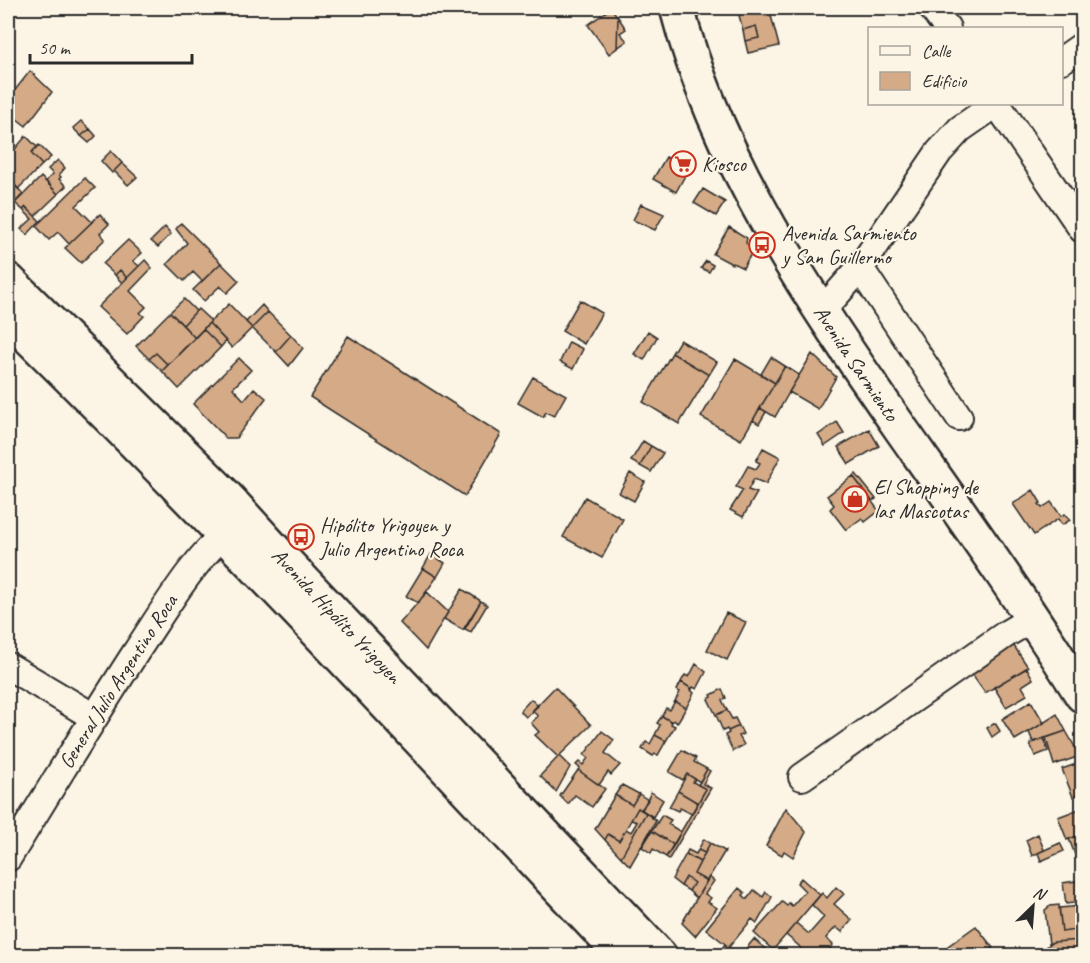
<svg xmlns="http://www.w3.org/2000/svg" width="1090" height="963" font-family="Caveat,sans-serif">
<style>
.building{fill:#d5aa86;stroke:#2b2b2b;stroke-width:1.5}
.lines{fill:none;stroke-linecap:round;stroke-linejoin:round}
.street-casing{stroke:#2b2b2b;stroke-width:30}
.secondary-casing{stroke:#2b2b2b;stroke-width:38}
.street{stroke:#fcf5e5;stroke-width:26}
.secondary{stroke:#fcf5e5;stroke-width:33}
.labels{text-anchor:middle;stroke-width:4.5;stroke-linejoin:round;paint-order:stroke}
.poi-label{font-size:21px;fill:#2b2b2b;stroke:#fcf5e5;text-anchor:start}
.street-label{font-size:21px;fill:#2b2b2b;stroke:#fcf5e5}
</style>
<rect width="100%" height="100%" fill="#fcf5e5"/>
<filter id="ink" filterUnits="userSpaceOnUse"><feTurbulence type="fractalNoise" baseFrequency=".0167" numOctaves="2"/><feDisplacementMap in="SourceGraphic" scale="12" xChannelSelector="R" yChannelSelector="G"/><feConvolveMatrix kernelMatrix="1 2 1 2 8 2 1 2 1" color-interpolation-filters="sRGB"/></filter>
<g filter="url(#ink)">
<path class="building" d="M 611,8 L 618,17 L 617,48 L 609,54 L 588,25 Z
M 737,8 L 769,8 L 779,46 L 748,53 L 745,41 L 759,38 L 756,26 L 743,30 Z
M 618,17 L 626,29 L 620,33 L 627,41 L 617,48 Z
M 756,26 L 759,38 L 745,41 L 743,30 Z
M 30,71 L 52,92 L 26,126 L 8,112 L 8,99 Z
M 81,121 L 90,129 L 81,136 L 73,128 Z
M 90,129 L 96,136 L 89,143 L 81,136 Z
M 26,136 L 37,147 L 31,153 L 42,165 L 18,189 L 8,179 L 8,151 L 11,154 Z
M 39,145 L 51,157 L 42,165 L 31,153 Z
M 111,151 L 122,163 L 112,173 L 101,161 Z
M 666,157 L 688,170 L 676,192 L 653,179 Z
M 58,160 L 65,168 L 59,175 L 61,177 L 59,179 L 66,186 L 58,194 L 46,181 L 53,174 L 48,169 Z
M 122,163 L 137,177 L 128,185 L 114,171 Z
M 41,177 L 58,194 L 35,216 L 26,207 L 23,210 L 15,203 Z
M 85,178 L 95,188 L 76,206 L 92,222 L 69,244 L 58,232 L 49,240 L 36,226 Z
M 15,185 L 23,194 L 8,210 L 8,193 Z
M 703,189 L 725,202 L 716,216 L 694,203 Z
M 641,204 L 664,214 L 655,230 L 633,220 Z
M 26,207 L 40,221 L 27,235 L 21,229 L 32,219 L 23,210 Z
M 100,214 L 109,224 L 100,233 L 105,239 L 81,263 L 65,248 Z
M 181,223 L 221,263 L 202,281 L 193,272 L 184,281 L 167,264 L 187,243 L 176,229 Z
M 165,227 L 171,234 L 158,247 L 151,241 Z
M 729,227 L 747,238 L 746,243 L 754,249 L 743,268 L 733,263 L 732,264 L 713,254 Z
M 128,240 L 142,253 L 133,261 L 139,266 L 127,278 L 120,270 L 115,275 L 103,264 Z
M 145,260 L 152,268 L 130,291 L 146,307 L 140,313 L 144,316 L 127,334 L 98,307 Z
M 706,261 L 713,265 L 709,272 L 701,268 Z
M 221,263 L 239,281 L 227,293 L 220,286 L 204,301 L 193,290 Z
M 120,270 L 127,278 L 122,283 L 115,275 Z
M 184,299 L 196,311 L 183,325 L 170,312 Z
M 580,300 L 602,313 L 584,344 L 562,331 Z
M 229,304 L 252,328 L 232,348 L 209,323 Z
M 262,305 L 268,312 L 252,328 L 246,322 Z
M 198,309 L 211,321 L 195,338 L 183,325 Z
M 170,312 L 195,338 L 168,365 L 156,353 L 149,359 L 136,346 Z
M 268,312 L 291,335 L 276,352 L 252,328 Z
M 209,323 L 226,341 L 221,347 L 203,329 Z
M 203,329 L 221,347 L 179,389 L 162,371 Z
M 648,331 L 657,337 L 644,360 L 634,354 Z
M 291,335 L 303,348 L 289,366 L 276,352 Z
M 348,336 L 501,434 L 465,496 L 310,397 Z
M 680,340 L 717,362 L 709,375 L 672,353 Z
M 569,342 L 583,349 L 573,369 L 560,362 Z
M 156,353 L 168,365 L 162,371 L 149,359 Z
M 672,353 L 709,375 L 679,424 L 643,402 Z
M 812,354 L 836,377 L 818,409 L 789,392 Z
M 771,357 L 785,366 L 775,383 L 761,374 Z
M 239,358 L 251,370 L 233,388 L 244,400 L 254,388 L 266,398 L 236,438 L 226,438 L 193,404 Z
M 735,359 L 775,383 L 741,440 L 701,417 Z
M 785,366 L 799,375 L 775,417 L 760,408 Z
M 533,377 L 566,395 L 554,416 L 546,412 L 543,417 L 518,403 Z
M 760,408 L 766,412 L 759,424 L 753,420 Z
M 837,422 L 844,433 L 825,446 L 818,435 Z
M 869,429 L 879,446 L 849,464 L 838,447 Z
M 643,441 L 651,446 L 640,466 L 631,461 Z
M 651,446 L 663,453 L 651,472 L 640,466 Z
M 763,448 L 780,457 L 766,484 L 754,479 L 748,490 L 757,493 L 743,517 L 730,510 L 743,490 L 736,487 L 748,466 L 756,469 L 760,463 L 756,461 Z
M 630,473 L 645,482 L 634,501 L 619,493 Z
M 856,474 L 876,499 L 872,501 L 853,476 Z
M 853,476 L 879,511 L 865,522 L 862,518 L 846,530 L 830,509 L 834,505 L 827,496 Z
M 1033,490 L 1041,503 L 1039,504 L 1042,508 L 1051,502 L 1061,516 L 1065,514 L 1070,520 L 1062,525 L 1058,519 L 1034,535 L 1013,504 Z
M 585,497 L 623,519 L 602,558 L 563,537 Z
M 431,554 L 445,563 L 437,577 L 423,568 Z
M 423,568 L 437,577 L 418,603 L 406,596 Z
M 462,589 L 481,601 L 463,630 L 444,619 Z
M 427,592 L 448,612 L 426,650 L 400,623 Z
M 481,601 L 487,605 L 471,632 L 465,629 Z
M 726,613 L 746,622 L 727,660 L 707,650 Z
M 1010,640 L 1028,667 L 985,693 L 968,669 Z
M 696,664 L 706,672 L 697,689 L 693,687 L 692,689 L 681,682 L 685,675 L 689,677 Z
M 1027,668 L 1033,679 L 1022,686 L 1027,695 L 1006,707 L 994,687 Z
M 681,682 L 692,689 L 691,690 L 694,693 L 686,708 L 675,701 L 680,692 L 677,690 Z
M 555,687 L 591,725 L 558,757 L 535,735 L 539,732 L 531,723 L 538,716 L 532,711 Z
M 722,689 L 726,698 L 722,700 L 727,710 L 716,715 L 708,699 L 712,697 L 711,695 Z
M 531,699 L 538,706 L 526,717 L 520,711 Z
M 675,701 L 686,708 L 677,723 L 674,720 L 672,722 L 662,716 L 666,708 L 670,710 Z
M 1031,701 L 1044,723 L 1015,740 L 1002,719 Z
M 727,710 L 732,719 L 735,718 L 739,726 L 728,731 L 727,729 L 723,731 L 716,715 Z
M 1057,714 L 1066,731 L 1033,742 L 1029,732 Z
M 662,716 L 672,722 L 671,724 L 675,726 L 666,741 L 655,735 L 660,725 L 657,723 Z
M 995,723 L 1000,731 L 992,737 L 987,728 Z
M 739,726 L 743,734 L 739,736 L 744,745 L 733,751 L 725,735 L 729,733 L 728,731 Z
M 602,731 L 614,740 L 605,753 L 620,765 L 611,775 L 608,772 L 599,785 L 578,770 L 580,768 L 576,765 L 579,762 L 583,765 L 588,758 L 584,755 Z
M 1066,731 L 1080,756 L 1054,765 L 1046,738 Z
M 655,735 L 666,741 L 658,755 L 655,754 L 653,756 L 642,749 L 646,742 L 650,744 Z
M 1044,738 L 1048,751 L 1035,756 L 1030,744 Z
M 682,750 L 696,758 L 694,762 L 707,769 L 700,782 L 687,774 L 683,780 L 669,772 Z
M 559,756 L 570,767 L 556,792 L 540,776 Z
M 1079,763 L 1082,772 L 1082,793 L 1073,797 L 1062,769 Z
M 707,769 L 710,771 L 703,784 L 711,788 L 669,859 L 666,857 L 706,789 L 698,785 Z
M 578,770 L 605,789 L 592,807 L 575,795 L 568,804 L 560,796 Z
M 687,774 L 695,779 L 693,782 L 706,789 L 698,803 L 678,791 Z
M 622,785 L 639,794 L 632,805 L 615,795 Z
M 678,791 L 698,803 L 692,814 L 680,808 L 678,811 L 669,807 Z
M 651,792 L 663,800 L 653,817 L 642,810 Z
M 639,794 L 648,800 L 641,810 L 638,808 L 619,841 L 608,834 L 605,840 L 595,829 L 615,795 L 632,805 Z
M 638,808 L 646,813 L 621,857 L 605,840 L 608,834 L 619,841 L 626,829 L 631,832 L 637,822 L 631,820 Z
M 786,808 L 806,832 L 793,857 L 784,851 L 782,855 L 766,846 Z
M 1082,808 L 1082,834 L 1067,840 L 1058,817 Z
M 646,813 L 656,821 L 630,866 L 621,857 Z
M 662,815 L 671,820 L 668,824 L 681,832 L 674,845 L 652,831 Z
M 652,831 L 674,845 L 666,857 L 653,849 L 651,853 L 642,847 Z
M 1038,834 L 1044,850 L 1032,856 L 1026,840 Z
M 1082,834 L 1082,858 L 1077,860 L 1069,839 Z
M 704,839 L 710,843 L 705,853 L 698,850 Z
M 710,843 L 725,851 L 707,881 L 694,874 Z
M 1060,843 L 1064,851 L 1041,861 L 1038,853 Z
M 688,850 L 696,854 L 698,850 L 705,853 L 700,862 L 686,854 Z
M 686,854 L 700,862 L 694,874 L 707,881 L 697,898 L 689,891 L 694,883 L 686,877 L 681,886 L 672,879 Z
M 686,877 L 694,883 L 689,891 L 681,886 Z
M 709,877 L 714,881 L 705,894 L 711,898 L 708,902 L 717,908 L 695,936 L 682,923 Z
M 801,878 L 820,895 L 773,950 L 754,933 L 782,902 L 787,906 L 789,903 L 792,906 L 805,891 L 797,883 Z
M 1082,880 L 1082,902 L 1066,904 L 1063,883 Z
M 836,887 L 844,894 L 834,904 L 852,920 L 842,932 L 836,927 L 826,938 L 833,945 L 826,954 L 823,951 L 819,956 L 806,956 L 799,946 L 786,935 L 796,923 L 809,934 L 824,917 L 812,905 L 822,893 L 827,898 Z
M 739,888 L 745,893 L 743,895 L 747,899 L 754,890 L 763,897 L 766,892 L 772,897 L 757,923 L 752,919 L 729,947 L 706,929 Z
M 1059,905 L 1062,932 L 1082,929 L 1082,940 L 1053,942 L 1049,944 L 1045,910 L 1050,906 Z
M 1082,906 L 1082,929 L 1062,932 L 1059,908 Z
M 976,926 L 993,948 L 983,956 L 954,956 L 948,946 Z
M 754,939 L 770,953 L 768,956 L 740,956 Z
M 1082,940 L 1082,956 L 1065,956 L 1065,953 L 1044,954 L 1044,948 L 1053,942 Z
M 725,944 L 733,950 L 729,956 L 716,956 Z
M 949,947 L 954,956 L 938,956 Z"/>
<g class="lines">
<g class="street-casing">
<g id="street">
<path d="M 932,8 L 947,28"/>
<path d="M 1062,60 L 1082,46"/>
<path d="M 997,104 L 1082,229"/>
<path d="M 860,268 L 959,417"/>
<path d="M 822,311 L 860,268 L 939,152 L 960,129 L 996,104"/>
<path d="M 8,666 L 94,717"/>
<path d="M 802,777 L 1006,634 L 1033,618"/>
<path id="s1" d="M 8,858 C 50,789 92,720 136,652 C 166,607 194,557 237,523"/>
</g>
</g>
<g class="secondary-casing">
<g id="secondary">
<path id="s2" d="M 677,8 C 717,163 811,299 901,429 C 963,517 1025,604 1082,695"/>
<path id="s3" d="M 8,280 L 223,493 L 281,557 L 660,956"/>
<path d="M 8,317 C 219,523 420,741 623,956"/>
</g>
</g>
<use href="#street" class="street"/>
<use href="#secondary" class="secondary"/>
</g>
</g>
<defs>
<g id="supermarket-ring" transform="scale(1.35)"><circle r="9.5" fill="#fcf5e5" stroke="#c8321e" stroke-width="1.5"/><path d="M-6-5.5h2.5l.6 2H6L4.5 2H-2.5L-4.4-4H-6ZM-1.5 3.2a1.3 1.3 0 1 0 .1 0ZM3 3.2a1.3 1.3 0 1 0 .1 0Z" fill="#c8321e"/></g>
<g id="bus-ring" transform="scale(1.35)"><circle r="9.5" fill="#fcf5e5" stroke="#c8321e" stroke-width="1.5"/><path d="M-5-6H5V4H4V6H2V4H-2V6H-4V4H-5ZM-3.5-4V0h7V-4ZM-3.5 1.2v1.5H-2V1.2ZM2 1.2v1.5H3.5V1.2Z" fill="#c8321e"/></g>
<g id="shop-ring" transform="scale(1.35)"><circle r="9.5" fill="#fcf5e5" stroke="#c8321e" stroke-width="1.5"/><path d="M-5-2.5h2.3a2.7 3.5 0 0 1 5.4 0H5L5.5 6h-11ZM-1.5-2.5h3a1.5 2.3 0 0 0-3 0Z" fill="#c8321e"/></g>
</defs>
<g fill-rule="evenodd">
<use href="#supermarket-ring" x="683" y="164"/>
<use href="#bus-ring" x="762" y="245"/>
<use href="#shop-ring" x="855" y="499"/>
<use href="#bus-ring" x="301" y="537"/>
</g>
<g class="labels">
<g class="poi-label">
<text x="702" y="171">Kiosco</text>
<text x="782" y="240">Avenida Sarmiento<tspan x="782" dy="24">y San Guillermo</tspan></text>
<text x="874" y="494">El Shopping de<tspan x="874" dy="24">las Mascotas</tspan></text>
<text x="320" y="532">Hipólito Yrigoyen y<tspan x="320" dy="24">Julio Argentino Roca</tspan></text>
</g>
<g class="street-label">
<text dy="7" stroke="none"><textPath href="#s2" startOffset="400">Avenida Sarmiento</textPath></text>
<text dy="7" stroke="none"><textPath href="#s3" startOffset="470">Avenida Hipólito Yrigoyen</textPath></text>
<text dy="7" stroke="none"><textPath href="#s1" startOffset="208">General Julio Argentino Roca</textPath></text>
</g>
</g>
<rect width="1090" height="963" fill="none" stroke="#fcf5e5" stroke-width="30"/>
<rect x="15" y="15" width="1060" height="933" fill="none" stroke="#2b2b2b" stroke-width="2" filter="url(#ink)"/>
<rect x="868" y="27" width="195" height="78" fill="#fcf5e5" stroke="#a8a49b" stroke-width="1.5"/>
<rect x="880" y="46" width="30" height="9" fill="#fcf5e5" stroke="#a8a49b" stroke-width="1.5"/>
<text x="922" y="57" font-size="18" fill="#2b2b2b">Calle</text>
<rect x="880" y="72" width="30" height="18" fill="#d5aa86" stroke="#a8a49b" stroke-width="1.5"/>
<text x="922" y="87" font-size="18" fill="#2b2b2b">Edificio</text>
<g transform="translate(1033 906) rotate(25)" stroke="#fcf5e5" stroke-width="4.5" paint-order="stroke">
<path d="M0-4.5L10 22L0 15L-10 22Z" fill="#2b2b2b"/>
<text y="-9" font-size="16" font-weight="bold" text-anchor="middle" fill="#2b2b2b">N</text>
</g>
<path d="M30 54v9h162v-9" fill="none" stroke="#2b2b2b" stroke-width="3"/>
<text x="39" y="54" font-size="18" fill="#2b2b2b" stroke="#fcf5e5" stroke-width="4.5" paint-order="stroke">50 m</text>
</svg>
